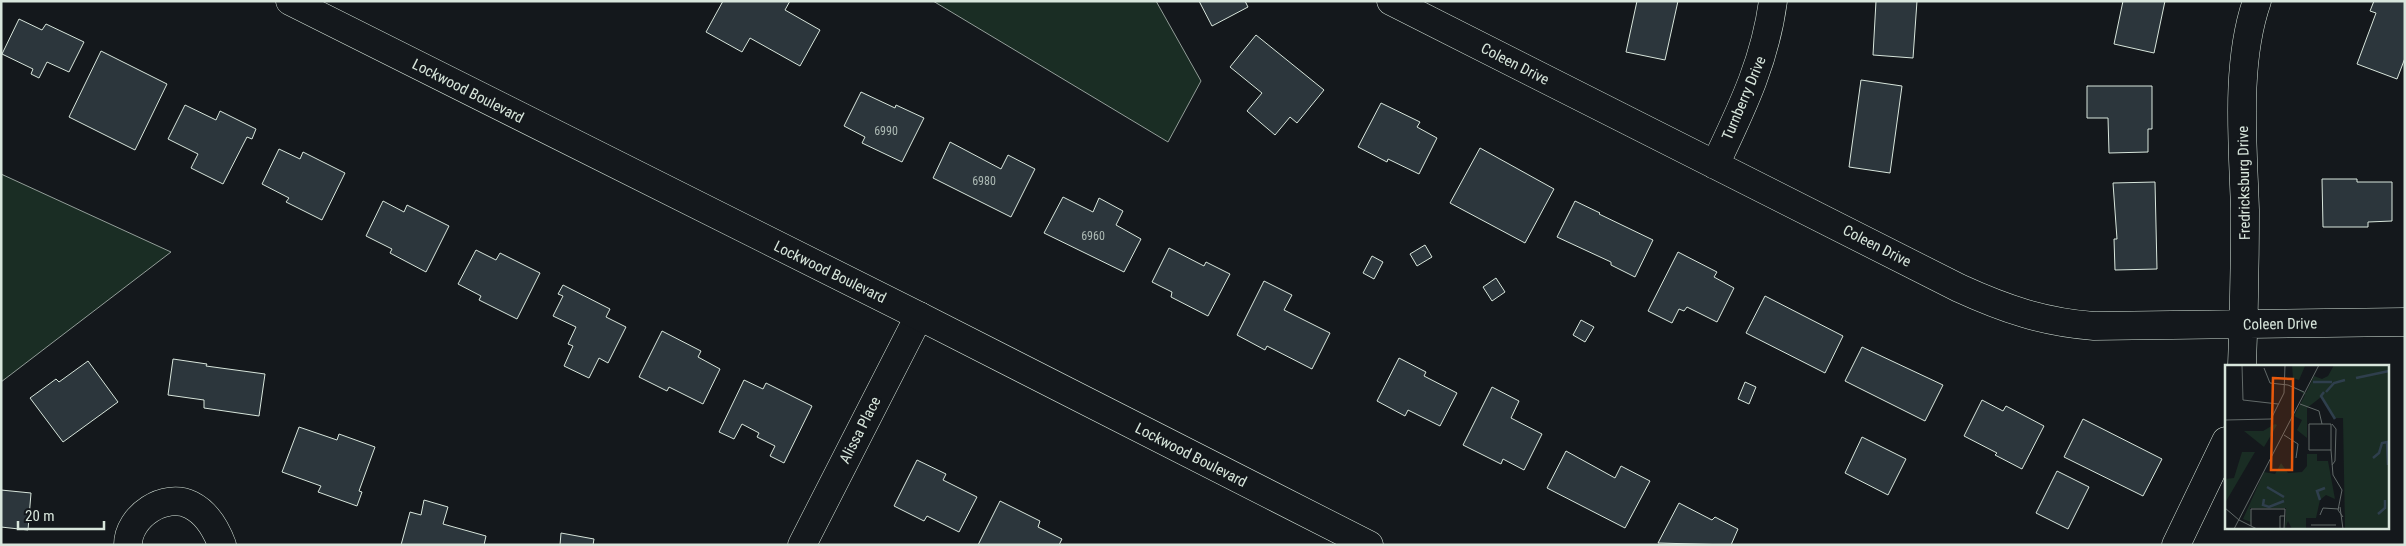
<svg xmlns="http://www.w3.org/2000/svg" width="2406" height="546" font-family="'Roboto Condensed',sans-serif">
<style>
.green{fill:#1a2d24;stroke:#939e99}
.building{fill:#2c363c;stroke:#d8e6dc}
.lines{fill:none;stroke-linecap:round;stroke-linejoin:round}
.minor-casing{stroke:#d8e6dc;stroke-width:29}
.major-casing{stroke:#d8e6dc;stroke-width:29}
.minor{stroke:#14181c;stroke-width:28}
.major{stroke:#14181c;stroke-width:28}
.labels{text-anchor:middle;stroke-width:4;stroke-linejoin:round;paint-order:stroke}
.number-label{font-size:12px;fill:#adbab4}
.street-label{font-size:15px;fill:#d8e6dc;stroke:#14181c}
.inset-river{fill:none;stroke:#2f3f4d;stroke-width:2.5}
.inset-road{fill:none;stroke:#626a69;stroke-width:1}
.view{fill:#e8590c;fill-opacity:0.15;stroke:#e8590c;stroke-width:2.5}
.inset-edge{fill:none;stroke:#d8e6dc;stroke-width:2.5}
</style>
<rect width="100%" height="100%" fill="#14181c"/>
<path class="green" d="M 933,1 L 1156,1 L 1201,81 L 1168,142 Z
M 1,174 L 171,252 L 1,382 Z"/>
<path class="building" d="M 723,1 L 790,1 L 785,10 L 820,30 L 800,66 L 750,38 L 742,52 L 706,32 Z
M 1199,1 L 1245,1 L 1248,7 L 1212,26 Z
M 1637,1 L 1678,1 L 1665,60 L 1626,52 Z
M 1876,1 L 1917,1 L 1913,58 L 1873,55 Z
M 2123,1 L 2165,1 L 2154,53 L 2114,44 Z
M 2374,1 L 2405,1 L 2405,58 L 2397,79 L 2357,64 L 2376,13 L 2370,11 Z
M 19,19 L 42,30 L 46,24 L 84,42 L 69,72 L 47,62 L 39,78 L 31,74 L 33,69 L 2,54 Z
M 1256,35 L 1324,90 L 1297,123 L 1290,117 L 1275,135 L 1247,111 L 1262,93 L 1230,67 Z
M 101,51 L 167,84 L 135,150 L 69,117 Z
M 1861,80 L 1902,86 L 1890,173 L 1849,167 Z
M 2087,86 L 2152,86 L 2152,129 L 2148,129 L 2148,152 L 2109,153 L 2108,118 L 2087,118 Z
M 861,92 L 895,108 L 896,105 L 924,118 L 902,162 L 862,143 L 865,137 L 844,126 Z
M 1381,103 L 1420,122 L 1417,127 L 1437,138 L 1419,174 L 1388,159 L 1387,162 L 1358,147 Z
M 185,105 L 216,120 L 220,111 L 256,129 L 252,139 L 247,137 L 223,184 L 191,168 L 198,154 L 168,139 Z
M 950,142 L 1001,169 L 1008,155 L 1035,169 L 1011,217 L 933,178 Z
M 1480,148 L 1554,189 L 1525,243 L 1450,203 Z
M 279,149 L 300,159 L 303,152 L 345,173 L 322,220 L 286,202 L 289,198 L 262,184 Z
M 2322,179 L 2357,179 L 2357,182 L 2392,182 L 2392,221 L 2368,222 L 2368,227 L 2323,227 Z
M 2155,182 L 2157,269 L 2115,270 L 2114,239 L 2117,239 L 2113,183 Z
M 1063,197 L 1093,212 L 1099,198 L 1123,211 L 1116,225 L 1141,239 L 1124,272 L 1044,233 Z
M 383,201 L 404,212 L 407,205 L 449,226 L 426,272 L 390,253 L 392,249 L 366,236 Z
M 1575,201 L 1600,213 L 1599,214 L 1653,240 L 1635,277 L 1611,265 L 1611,262 L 1557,237 Z
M 1425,245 L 1432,257 L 1417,266 L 1410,254 Z
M 1169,248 L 1204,266 L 1206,262 L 1230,274 L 1208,316 L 1171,297 L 1172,292 L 1152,282 Z
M 476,250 L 496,260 L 500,253 L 540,273 L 517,319 L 479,300 L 481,296 L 458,284 Z
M 1678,252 L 1717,272 L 1714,277 L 1734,288 L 1717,322 L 1687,307 L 1684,311 L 1679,309 L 1672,323 L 1648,311 Z
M 1372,256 L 1383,262 L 1374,279 L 1363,273 Z
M 1496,278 L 1505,292 L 1492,301 L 1483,287 Z
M 1264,281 L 1292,295 L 1284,310 L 1330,333 L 1312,369 L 1267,346 L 1265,350 L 1237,335 Z
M 563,285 L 610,309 L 606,317 L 626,327 L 608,363 L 599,358 L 589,378 L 564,366 L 573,346 L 568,344 L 576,327 L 553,316 L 563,296 L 558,294 Z
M 1765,296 L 1843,336 L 1825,373 L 1746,333 Z
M 1581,320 L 1594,327 L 1585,342 L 1573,335 Z
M 662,331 L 701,351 L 698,357 L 720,369 L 703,404 L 669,387 L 667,391 L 639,377 Z
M 1862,347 L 1943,385 L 1925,421 L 1845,381 Z
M 1399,358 L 1426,372 L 1424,376 L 1457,393 L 1440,426 L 1408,410 L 1405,416 L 1377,401 Z
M 173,359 L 207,364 L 206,366 L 265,374 L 259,416 L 204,408 L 204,400 L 168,395 Z
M 88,361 L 118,402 L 63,442 L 30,398 L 56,379 L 59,382 Z
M 744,380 L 763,389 L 766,383 L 812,406 L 784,463 L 770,456 L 775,446 L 757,437 L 759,433 L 742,424 L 734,439 L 719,432 Z
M 1745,382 L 1756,387 L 1749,404 L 1738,399 Z
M 1492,387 L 1519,401 L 1511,418 L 1542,434 L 1524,470 L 1503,459 L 1501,464 L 1463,445 Z
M 1982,400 L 2003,411 L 2006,406 L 2044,426 L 2022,469 L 1995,455 L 1997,453 L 1964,436 Z
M 2083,419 L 2162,459 L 2143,496 L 2064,457 Z
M 299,427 L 337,440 L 339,434 L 375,447 L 359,491 L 362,492 L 357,506 L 318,492 L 321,486 L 282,472 Z
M 1862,437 L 1906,459 L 1888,495 L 1845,473 Z
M 1566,451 L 1615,478 L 1621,466 L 1650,481 L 1625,528 L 1547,488 Z
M 917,460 L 946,474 L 943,480 L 977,497 L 959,532 L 927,516 L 924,521 L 894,506 Z
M 2057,471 L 2089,487 L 2068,529 L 2036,513 Z
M 1,490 L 31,493 L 28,530 L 1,527 Z
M 424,500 L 448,507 L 443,524 L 486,536 L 484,545 L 401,545 L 410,512 L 421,515 Z
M 1000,501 L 1040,521 L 1038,527 L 1062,539 L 1059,545 L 978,545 Z
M 1679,503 L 1712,520 L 1715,517 L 1738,529 L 1731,545 L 1658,543 Z
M 561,533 L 594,539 L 593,545 L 560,545 Z"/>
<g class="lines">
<g class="minor-casing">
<path id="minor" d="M 1391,1 L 1959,288 C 2005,309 2043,322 2094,326 L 2405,322
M 1715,165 C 1741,110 1765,62 1773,1
M 2242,366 C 2244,314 2245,262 2245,210 C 2243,144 2235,64 2257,1
M 128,545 C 128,516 165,492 191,505 C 207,513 216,529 222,545
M 802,545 L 919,316
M 2176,545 L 2226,441"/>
</g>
<g class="major-casing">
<path id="major" d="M 290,1 L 919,316 L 1369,545"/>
</g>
<use href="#minor" class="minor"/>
<use href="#major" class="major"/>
</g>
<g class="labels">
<g class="number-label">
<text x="886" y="135">6990</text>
<text x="984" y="185">6980</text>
<text x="1093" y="240">6960</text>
</g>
<g class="street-label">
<text transform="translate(1515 64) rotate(27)" y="5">Coleen Drive</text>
<text transform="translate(468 91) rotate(27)" y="5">Lockwood Boulevard</text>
<text transform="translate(1744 98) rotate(-67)" y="5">Turnberry Drive</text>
<text transform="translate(2244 183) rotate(-91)" y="5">Fredricksburg Drive</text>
<text transform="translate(1877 246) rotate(27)" y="5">Coleen Drive</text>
<text transform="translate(830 272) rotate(26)" y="5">Lockwood Boulevard</text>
<text transform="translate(2280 324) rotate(-1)" y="5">Coleen Drive</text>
<text transform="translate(860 430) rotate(-63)" y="5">Alissa Place</text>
<text transform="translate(1191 455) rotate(27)" y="5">Lockwood Boulevard</text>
</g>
</g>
<g transform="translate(2225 365)">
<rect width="164" height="164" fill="#14181c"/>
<path d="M 67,0 L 80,1 L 74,15 L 68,13 ZM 109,0 L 164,0 L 164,164 L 120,164 L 118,53 L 110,53 L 96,32 L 82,43 L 82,73 L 72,65 L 77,55 L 69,51 L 80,30 L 72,24 L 81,28 L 89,11 L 97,14 L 103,11 ZM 50,59 L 52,60 L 39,82 L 19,66 L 38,66 ZM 17,87 L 30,87 L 0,138 L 0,114 L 9,113 ZM 82,89 L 92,89 L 92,96 L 103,96 L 110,134 L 101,130 L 95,135 L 91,153 L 81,153 L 81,164 L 67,164 L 63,156 L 60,164 L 61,143 L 25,143 L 26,157 L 18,154 L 39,107 L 50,109 L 56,98 L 63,108 L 77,107 L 82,101 Z" fill="#1a2d24"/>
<path class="inset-river" d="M 131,13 L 164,6M 88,17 L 107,17M 99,27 L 96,31 L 110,54M 101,27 L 109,18 L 120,15M 148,93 L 154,88 L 157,78 L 162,77 L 163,100M 42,122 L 59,132M 39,134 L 38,140 L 44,142 L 59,136M 95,135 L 92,126 L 100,123M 153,149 L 160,143 L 160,135"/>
<path class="inset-road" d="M 17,0 L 18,35 L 53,39M 39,3 L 45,18 L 63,20 L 79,27M 75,39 L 94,46 L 97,59M 0,55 L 46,54 L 59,28 L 60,0M 84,59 L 106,59 L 106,85 L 84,85 ZM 107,59 L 111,64 L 110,96 L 107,100M 59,70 L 73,79 L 71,93M 106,85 L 108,110 L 117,125 L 113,145 L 118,152M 115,142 L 118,164M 0,143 L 14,155M 95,150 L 98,143 L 114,144M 14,155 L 32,164M 86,160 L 111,160M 26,161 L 26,144 L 60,144 L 59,164M 9,164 L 94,0M 55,164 L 55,151 L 60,151"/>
<path class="view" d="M 48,13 L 68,14 L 67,105 L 46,105 Z"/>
<rect width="164" height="164" class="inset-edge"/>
</g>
<rect width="2406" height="546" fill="none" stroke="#d8e6dc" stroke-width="5"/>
<path d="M18 521v8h86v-8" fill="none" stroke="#d8e6dc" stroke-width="2.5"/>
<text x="25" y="521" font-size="15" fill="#d8e6dc" stroke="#14181c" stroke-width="4" paint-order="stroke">20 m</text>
</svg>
